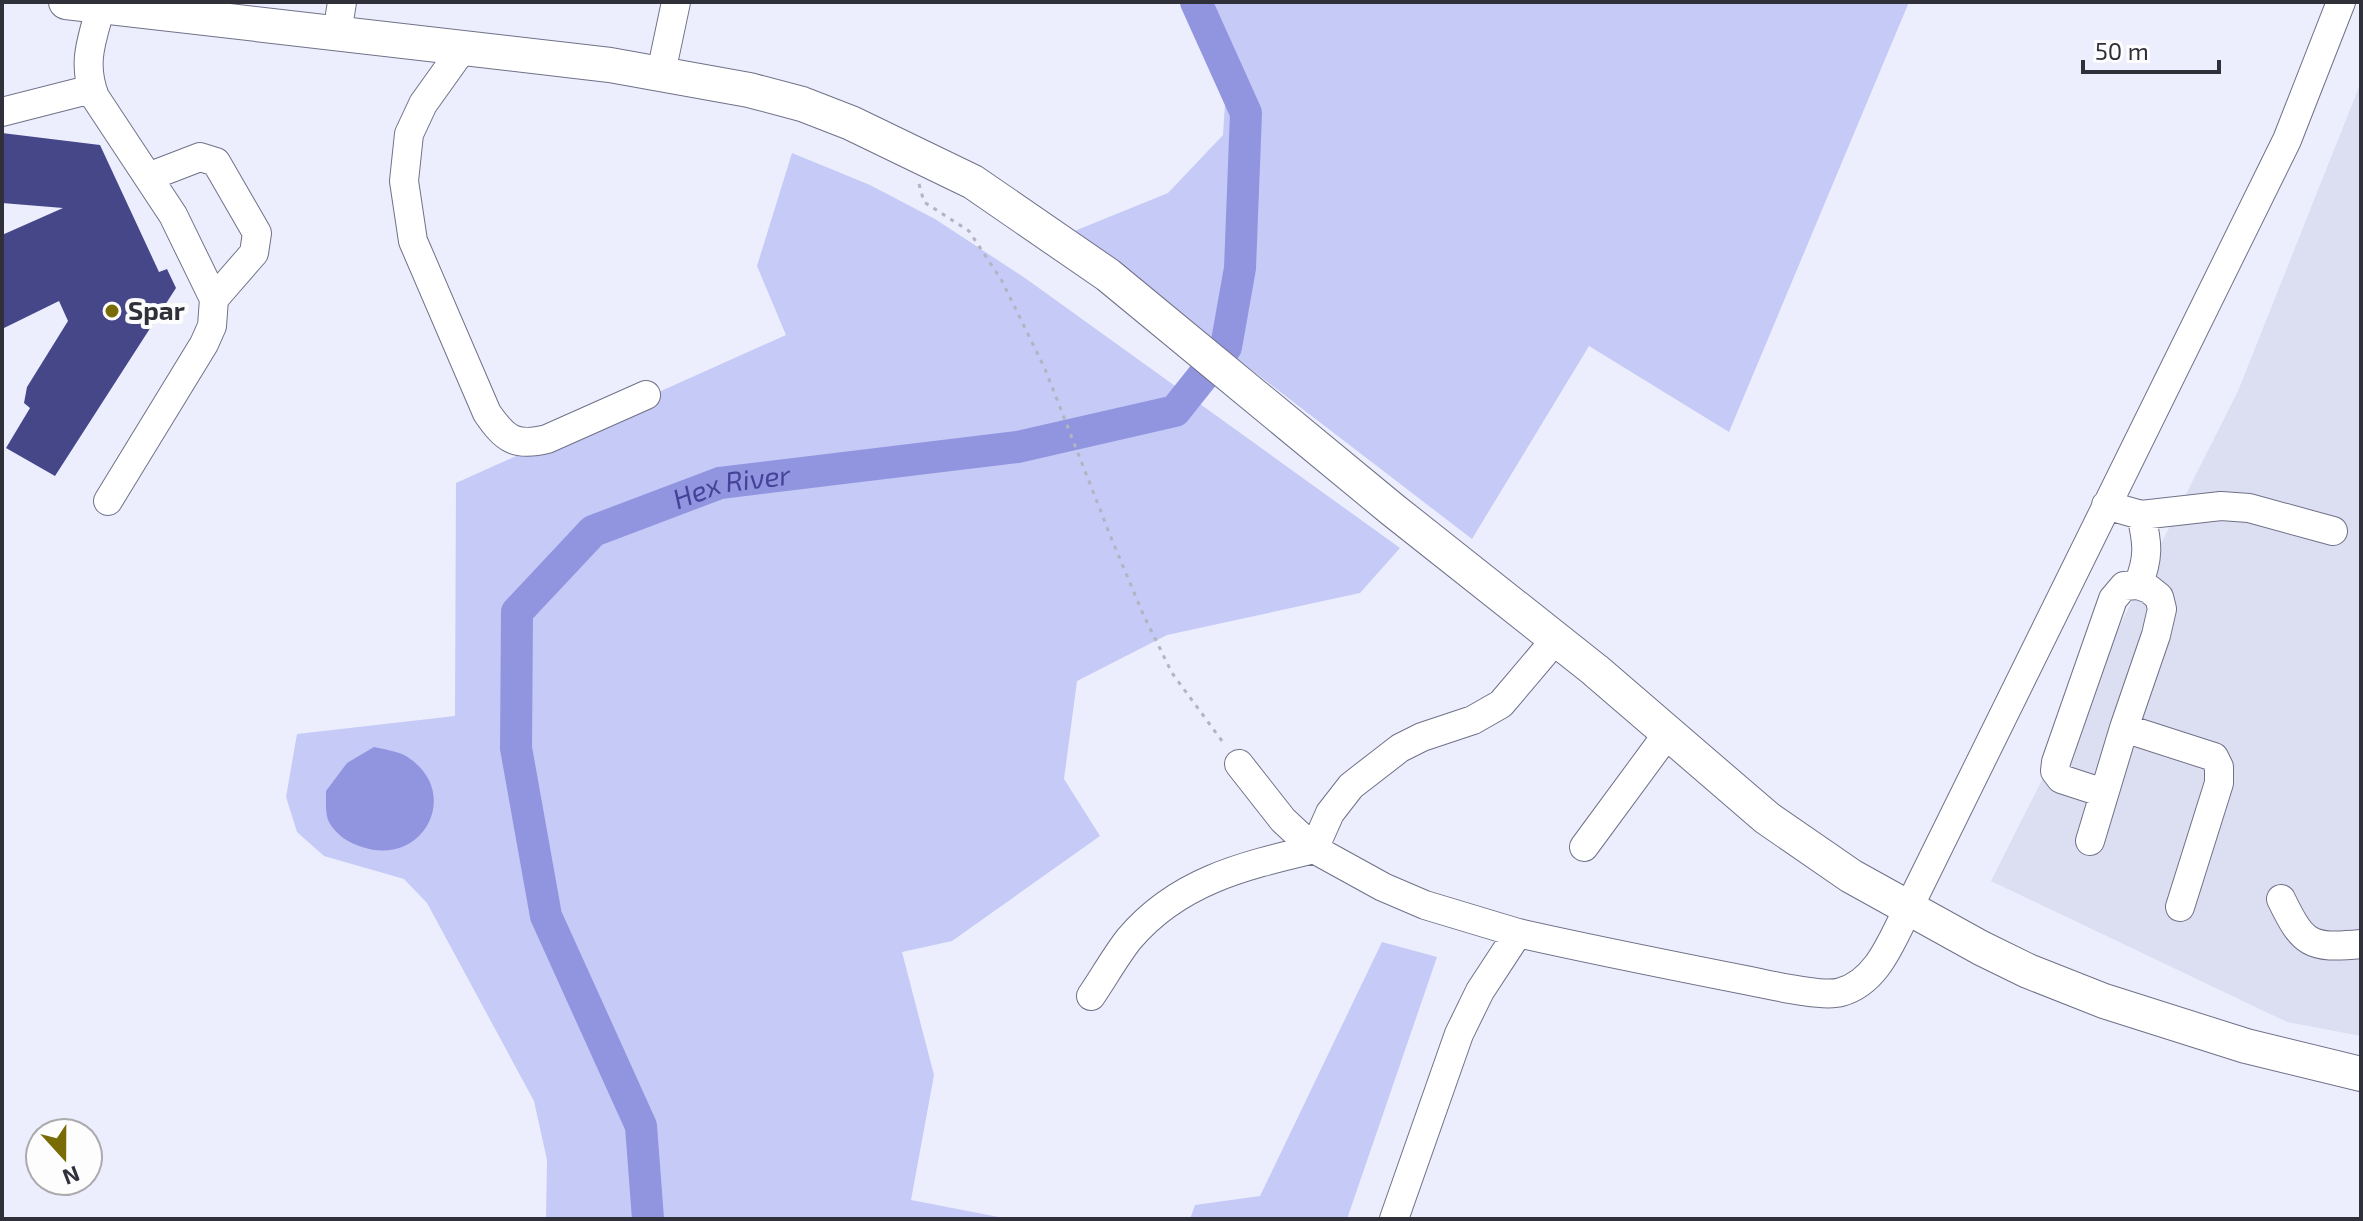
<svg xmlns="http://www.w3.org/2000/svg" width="2363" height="1221" font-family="'Exo 2',sans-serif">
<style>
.built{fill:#dcdef1}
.green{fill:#c6caf6}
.water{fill:#9195df}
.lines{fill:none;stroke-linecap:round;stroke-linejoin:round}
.river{stroke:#9195df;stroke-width:32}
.building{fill:#464789}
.minor-casing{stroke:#6f7188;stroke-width:30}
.major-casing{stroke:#6f7188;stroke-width:36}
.path{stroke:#b2b4c2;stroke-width:3;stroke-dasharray:4 6;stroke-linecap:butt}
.minor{stroke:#fff;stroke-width:28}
.major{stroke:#fff;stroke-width:34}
.poi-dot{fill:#796c06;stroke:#fdfdfd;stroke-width:3}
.labels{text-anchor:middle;stroke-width:8;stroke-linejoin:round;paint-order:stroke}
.poi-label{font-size:26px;font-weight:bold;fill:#2f303a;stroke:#fdfdfd;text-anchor:start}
.water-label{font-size:28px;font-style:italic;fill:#464299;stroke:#fdfdfd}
</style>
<rect width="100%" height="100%" fill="#eceefe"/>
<path class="built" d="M 2361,82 L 2361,1036 L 2287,1022 L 1991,881 L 2238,391 Z"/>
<path class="green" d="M 1192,2 L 1909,2 L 1729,432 L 1589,346 L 1472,539 L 1072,232 L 1168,193 L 1223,135 L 1227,73 Z
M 792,153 L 870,185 L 935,219 L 1025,278 L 1400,548 L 1360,593 L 1167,635 L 1077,681 L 1064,779 L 1100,836 L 952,941 L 902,952 L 934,1075 L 911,1200 L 1009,1219 L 546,1219 L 547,1160 L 534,1101 L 427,903 L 404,879 L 324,856 L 297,832 L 286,797 L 297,734 L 455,716 L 456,483 L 786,335 L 757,266 Z
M 1382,942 L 1437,957 L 1347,1219 L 1190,1219 L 1195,1205 L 1260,1196 Z"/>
<path class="water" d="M 374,747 C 383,749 395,751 404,755 C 464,789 425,868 362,847 C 349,843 336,835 329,822 C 325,814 326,800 326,791 L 347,763 Z"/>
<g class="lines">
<path class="river" id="s1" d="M 648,1219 L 641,1126 L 546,916 L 516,748 L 517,612 L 593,531 L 720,483 L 1018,447 L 1175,411 L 1226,347 L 1240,268 L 1246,113 L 1196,2"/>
</g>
<path class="building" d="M 2,133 L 100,145 L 159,272 L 167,269 L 176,288 L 55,476 L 6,448 L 30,408 L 24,403 L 27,387 L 68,321 L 59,301 L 2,329 L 2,235 L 63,208 L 2,203 Z"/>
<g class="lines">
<g class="minor-casing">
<path id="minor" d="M 102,2 C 93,38 81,61 95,97 L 173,215 L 214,299 L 212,326 L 204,344 L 108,501
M 337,34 L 342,2
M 463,48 L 423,104 L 409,134 L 404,181 L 413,241 L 487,413 C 505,439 515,447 547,439 L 646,395
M 661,73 L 676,2
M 2,112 L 92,89
M 148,177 L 200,157 L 216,162 L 257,233 L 254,253 L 214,299
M 2106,505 L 2141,515 L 2221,506 L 2249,508 L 2333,531
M 2138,585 C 2149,558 2148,544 2141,515
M 2124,728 L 2214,757 L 2219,767 L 2219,783 L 2180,907
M 1239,764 L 1283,820 L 1314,849 L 1383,887 L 1425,905 L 1518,933
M 2090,841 L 2124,728 L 2156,635 L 2162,609 L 2159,597 L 2149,589 L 2138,585 L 2124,586 L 2113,599 L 2056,762 L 2055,771 L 2061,779 L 2104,793
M 1584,847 L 1668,733
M 1314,849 L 1330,813 L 1351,786 L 1400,748 L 1422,737 L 1473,720 L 1501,704 L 1556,639
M 2281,899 C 2303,944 2309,949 2361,944
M 1091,996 C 1104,977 1115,957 1129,939 C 1178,881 1243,866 1314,849
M 1394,1219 L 1459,1034 L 1480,991 L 1518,933 C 1593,950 1669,965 1745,980 C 1767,984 1822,998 1841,992 C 1878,982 1892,939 1908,909 L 2287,140 L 2341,2"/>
</g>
<g class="major-casing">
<path id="major" d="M 66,2 L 610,65 L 749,90 L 802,104 L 851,123 L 973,182 L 1108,275 L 1393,510 L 1595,670 L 1767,818 L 1851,876 L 1981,948 L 2028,971 L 2104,1001 L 2246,1046 L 2361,1074"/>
</g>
<path class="path" d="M 919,184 L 924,202 L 969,231 L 1002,281 L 1045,369 L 1112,540 L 1143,614 L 1172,673 L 1225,745"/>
<use href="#minor" class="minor"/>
<use href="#major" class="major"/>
</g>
<circle class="poi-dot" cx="112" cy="311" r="8"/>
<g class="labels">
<g class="poi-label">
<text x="128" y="320">Spar</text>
</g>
<g class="water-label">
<text dy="10" stroke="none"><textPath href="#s1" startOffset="888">Hex River</textPath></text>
</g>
</g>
<rect width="2363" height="1221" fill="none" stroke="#2f303a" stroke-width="8"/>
<g transform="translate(64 1157) rotate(159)"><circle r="38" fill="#fdfdfd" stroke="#ababaf" stroke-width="2"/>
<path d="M0-6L14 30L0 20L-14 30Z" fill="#796c06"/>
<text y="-12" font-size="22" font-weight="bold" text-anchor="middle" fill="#2f303a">N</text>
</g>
<path d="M2083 60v12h136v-12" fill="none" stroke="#2f303a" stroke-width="4"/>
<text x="2095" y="60" font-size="24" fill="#2f303a" stroke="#fdfdfd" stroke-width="6" paint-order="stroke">50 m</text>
</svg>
